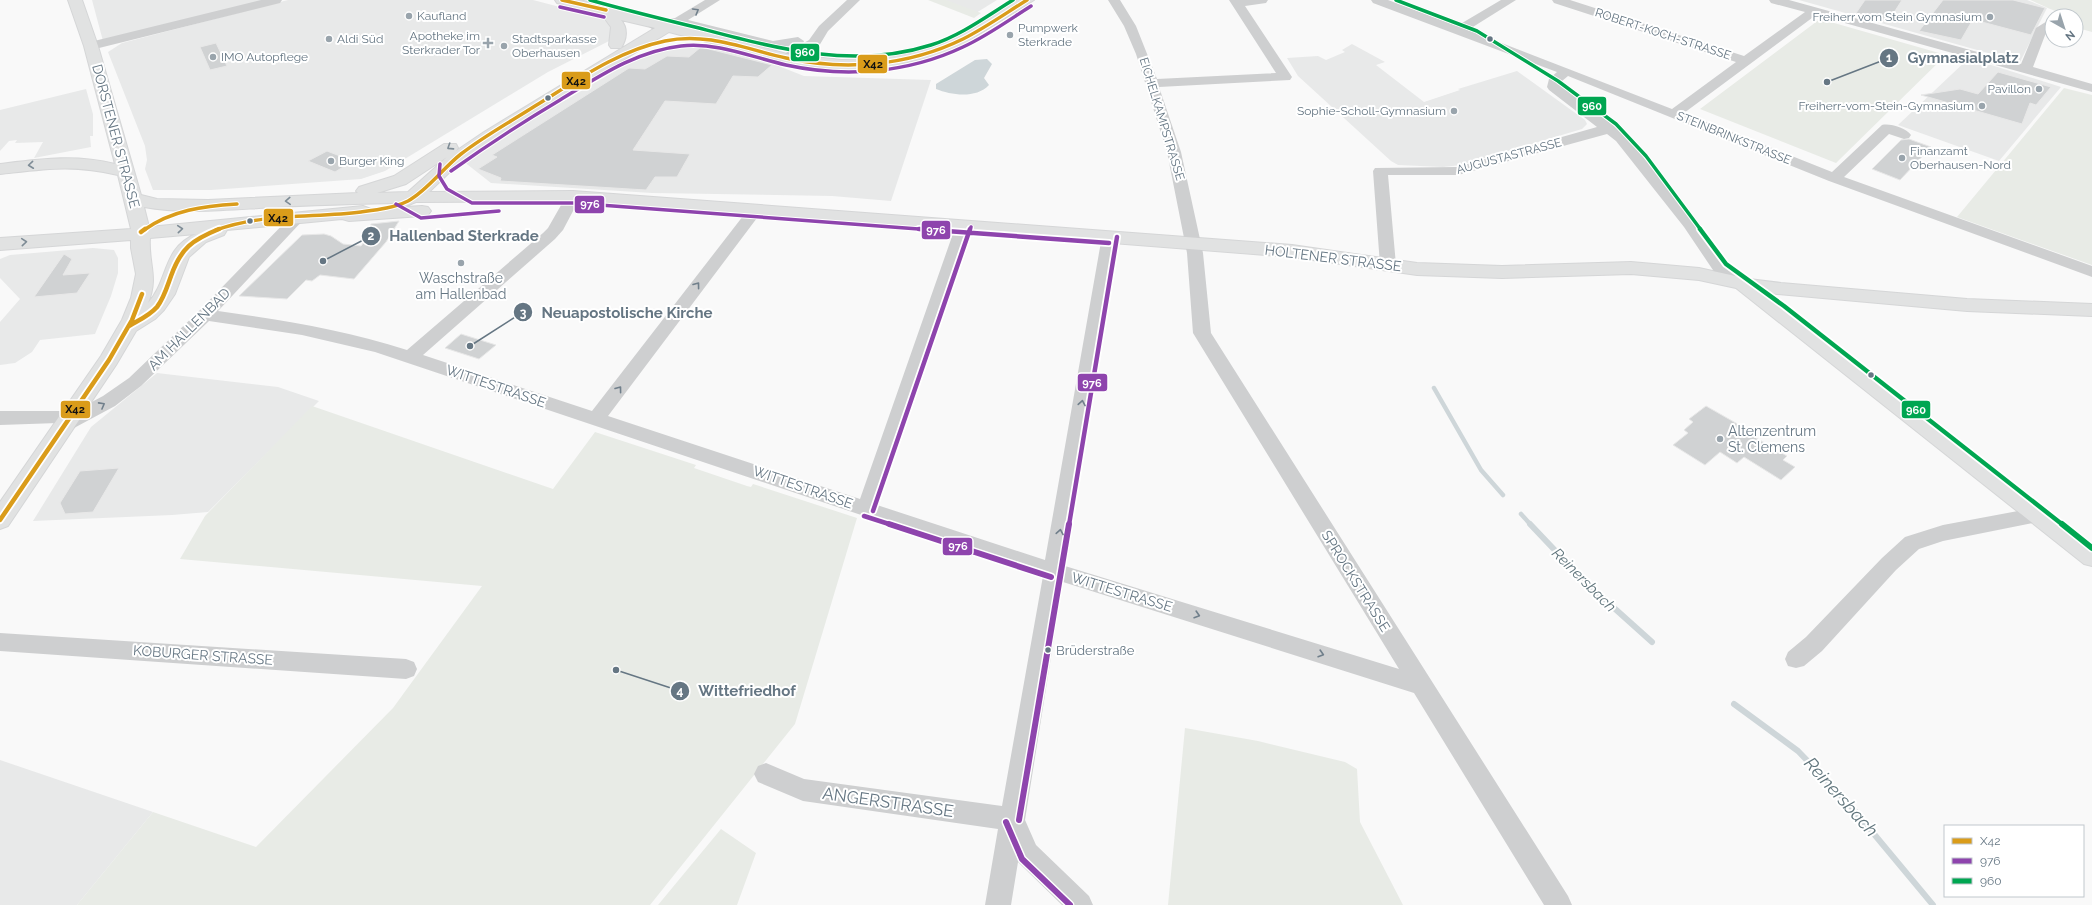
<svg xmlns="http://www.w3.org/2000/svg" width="2092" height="905" font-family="Raleway,sans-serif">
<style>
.built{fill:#e8e9e9}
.green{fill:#e8ebe6}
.water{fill:#ced6d9}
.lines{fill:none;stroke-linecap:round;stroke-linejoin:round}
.stream-far1{stroke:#ced6d9;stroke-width:4.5}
.stream{stroke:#ced6d9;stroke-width:6}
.building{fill:#d0d2d3;stroke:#e8e8e8}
.major-casing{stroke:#d5d6d7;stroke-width:2}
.minor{fill:#cecfd0;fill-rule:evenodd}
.major{fill:#e1e2e2;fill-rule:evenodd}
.bus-1-far1-casing{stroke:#fff;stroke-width:5.5}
.bus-1-casing{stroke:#fff;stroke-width:8}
.bus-2-far2-casing{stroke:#fff;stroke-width:5.5}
.bus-2-far1-casing{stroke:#fff;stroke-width:8}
.bus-2-casing{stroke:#fff;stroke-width:9}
.bus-3-far2-casing{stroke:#fff;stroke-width:5.5}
.bus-3-far1-casing{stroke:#fff;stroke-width:8}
.bus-3-casing{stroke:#fff;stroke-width:9}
.bus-1-far1{stroke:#da9c1a;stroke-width:3.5}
.bus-1{stroke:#da9c1a;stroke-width:4.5}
.bus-2-far2{stroke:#8e44ad;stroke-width:3.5}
.bus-2-far1{stroke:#8e44ad;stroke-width:4.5}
.bus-2{stroke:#8e44ad;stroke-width:6}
.bus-3-far2{stroke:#00a651;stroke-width:3.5}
.bus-3-far1{stroke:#00a651;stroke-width:4.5}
.bus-3{stroke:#00a651;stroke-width:6}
.oneway{stroke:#707f8b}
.oneway2{stroke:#7e8c96}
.poi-dot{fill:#99a4ac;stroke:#fff;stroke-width:1.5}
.bus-dot{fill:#657683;stroke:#fff;stroke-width:1.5}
.labels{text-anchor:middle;stroke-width:4;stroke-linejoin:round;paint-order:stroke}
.far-poi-label{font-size:12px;fill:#657683;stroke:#fff;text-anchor:start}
.far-street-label{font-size:12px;fill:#657683;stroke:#fff}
.bus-label{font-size:13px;fill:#657683;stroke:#fff;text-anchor:start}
.street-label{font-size:14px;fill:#657683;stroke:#fff}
.poi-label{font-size:14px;fill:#657683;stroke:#fff}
.water-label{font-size:15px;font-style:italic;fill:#60757c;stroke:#fff}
.near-street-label{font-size:17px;fill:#657683;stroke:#fff}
.near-water-label{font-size:18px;font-style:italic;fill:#60757c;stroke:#fff}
.leader{fill:none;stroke:#657683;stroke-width:1.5}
.callout-dot{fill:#657683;stroke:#fff;stroke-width:1.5}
.mark-label{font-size:12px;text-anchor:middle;font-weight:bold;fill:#fff}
.callout-label{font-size:15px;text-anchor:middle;font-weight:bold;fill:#657683;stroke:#fff;stroke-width:4;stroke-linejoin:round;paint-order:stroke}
.line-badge{stroke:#fff;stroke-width:1.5}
.badge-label{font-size:11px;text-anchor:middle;font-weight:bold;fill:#fff}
.pale-badge-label{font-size:11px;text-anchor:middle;font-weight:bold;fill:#111}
</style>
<rect width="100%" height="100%" fill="#f9f9f9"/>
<path class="built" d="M 92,0 L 265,0 L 103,41 Z
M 288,0 L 533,0 L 602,18 L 613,28 L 611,40 L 548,72 L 385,171 L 361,179 L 211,190 L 153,190 L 145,169 L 147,160 L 145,146 L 108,52 L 122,43 Z
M 945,0 L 997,0 L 976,13 Z
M 1799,0 L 2027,0 L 2047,8 L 2020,62 Z
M 698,44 L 776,65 L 804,76 L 931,80 L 891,201 L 832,196 L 652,193 L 491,183 L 463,161 L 630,62 L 676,47 Z
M 1352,44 L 1385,62 L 1376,65 L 1424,102 L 1460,90 L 1458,89 L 1517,71 L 1585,120 L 1587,124 L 1582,129 L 1461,165 L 1443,167 L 1398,165 L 1391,161 L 1298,76 L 1287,58 L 1318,56 L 1326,60 L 1345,52 L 1342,50 Z
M 1969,58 L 2061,87 L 1999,161 L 1898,125 Z
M 86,89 L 93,114 L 93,136 L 90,136 L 91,147 L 34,158 L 43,142 L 15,143 L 17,140 L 9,141 L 0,151 L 0,110 Z
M 93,248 L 114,250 L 118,258 L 118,273 L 111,296 L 95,334 L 40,340 L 32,352 L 15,363 L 0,365 L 0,322 L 20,299 L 0,278 L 0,259 L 10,255 Z
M 157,373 L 278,387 L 319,401 L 208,512 L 172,515 L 33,521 L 91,427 Z
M 0,760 L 153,812 L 77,905 L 0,905 Z"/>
<path class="green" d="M 928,0 L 946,0 L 981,13 L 974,18 Z
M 2030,0 L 2092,0 L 2092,32 L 2078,28 L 2080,25 L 2076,23 L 2076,16 C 2061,16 2045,6 2030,0 Z
M 1820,19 L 1946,55 L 1836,163 L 1700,109 Z
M 2064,88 L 2092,95 L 2092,265 L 1957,217 Z
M 312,406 L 553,489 L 595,432 L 696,465 L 694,468 L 747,486 L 751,487 L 753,484 L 857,518 L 795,724 L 650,905 L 77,905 L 153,812 L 256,847 L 393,708 L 482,586 L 180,559 L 205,516 Z
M 1185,728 L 1258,741 L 1345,762 L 1357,769 L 1360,822 L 1403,905 L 1168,905 Z
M 721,829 L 756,853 L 737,905 L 658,905 Z"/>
<path class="water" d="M 987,59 L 992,64 L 984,78 L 989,85 C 976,99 951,95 936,89 L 936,84 L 975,60 Z"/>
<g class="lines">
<path class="stream-far1" d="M 1434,388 L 1481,470 L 1503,495
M 1521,514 L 1531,525"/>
<path class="stream" d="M 1530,524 L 1584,581 L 1652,642
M 1734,704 L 1798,751 L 1849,804 L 1933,905"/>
</g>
<path class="building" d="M 1865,0 L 1902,0 L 1888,22 L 1856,13 Z
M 1943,0 L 2013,0 L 2045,8 L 2031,35 L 1982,22 L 1981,23 L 1972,21 L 1961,40 L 1919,31 Z
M 216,43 L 227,66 L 210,70 L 200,47 Z
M 701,47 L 772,65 L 758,77 L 733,76 L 716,104 L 665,101 L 633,150 L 690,154 L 677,177 L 655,177 L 646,190 L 500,181 L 501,178 L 478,169 L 497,157 L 492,155 L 629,68 L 645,69 L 667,56 L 689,57 Z
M 1998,72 L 2051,87 L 2036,105 L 2030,103 L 2022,124 L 1921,95 L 1960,89 L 1978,94 Z
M 1909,139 L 1931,147 L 1900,180 L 1872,169 L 1901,140 Z
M 327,151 L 353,161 L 335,172 L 308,161 Z
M 399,221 L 386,242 L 354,279 L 320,275 L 312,281 L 306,280 L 287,299 L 239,296 L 302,235 L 324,234 L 331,236 L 343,244 L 361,246 L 369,235 L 371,224 Z
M 64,254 L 72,259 L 63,275 L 90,273 L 77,293 L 34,297 Z
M 461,334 L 496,345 L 479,359 L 445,348 Z
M 1706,406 L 1748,430 L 1746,432 L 1787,456 L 1783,460 L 1795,467 L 1781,480 L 1744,457 L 1737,463 L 1720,452 L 1705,465 L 1673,445 L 1688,433 L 1684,430 L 1693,422 L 1689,419 Z
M 119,468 L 93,512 L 65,514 L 60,503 L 80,471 Z"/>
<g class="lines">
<g class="major-casing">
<path id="major" d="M 68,0 L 82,0 L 98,46 L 141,195 L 157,199 L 208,200 L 358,193 L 356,191 L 359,187 L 394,176 L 444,144 L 456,144 L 458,148 L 456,151 L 484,132 L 655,28 L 621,20 C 628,28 627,39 621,48 L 611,48 L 609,45 L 611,27 L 602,15 L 557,3 L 555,0 L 579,0 L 606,6 L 787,54 L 842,60 L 882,58 L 929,48 L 955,37 L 1017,0 L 1034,0 L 965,43 L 938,55 L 882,68 L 842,70 L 787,63 L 669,32 L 496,138 L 453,169 L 429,192 L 573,191 L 1292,245 L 1417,263 L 1502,266 L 1631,262 L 1699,268 L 1749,279 L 1781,283 L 1967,299 L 2092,304 L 2092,316 L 1967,311 L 1767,293 L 2092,544 L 2092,566 L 2084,564 L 1736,288 L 1699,280 L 1631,274 L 1502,278 L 1417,275 L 1292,257 L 573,201 L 416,202 L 406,206 L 398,203 C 352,204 305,205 259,208 C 221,210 181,214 144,207 L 149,227 L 363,206 L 371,209 L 422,206 L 428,207 L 431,211 L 428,215 L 422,216 L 349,221 L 342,219 L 227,230 L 224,235 L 206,242 L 189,257 L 175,294 L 164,310 L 155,319 L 136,331 L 116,365 L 8,526 L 0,529 L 0,502 L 101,356 L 122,320 L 131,298 L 136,274 L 131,248 L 131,240 L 0,250 L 0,238 L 131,229 L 118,175 C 73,164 45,169 0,174 L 0,164 C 41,159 75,154 115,164 L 84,46 ZM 447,157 L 408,192 L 377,193 L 406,184 ZM 196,234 C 162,248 169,280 148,303 C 159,277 148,263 150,238 Z"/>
</g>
<path class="minor" d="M 261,0 L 282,0 L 280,3 L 91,50 L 85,46 L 86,43 Z
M 705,0 L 720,0 L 688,20 L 773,41 L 798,37 L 804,41 L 803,44 L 773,49 L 679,25 L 671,29 L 666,27 L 652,29 L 646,25 L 648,22 L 675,18 Z
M 847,0 L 860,0 L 828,31 L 819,46 L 794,60 L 784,60 L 783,57 L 784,54 L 809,40 L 819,26 Z
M 1108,0 L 1120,0 L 1136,26 L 1157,79 L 1276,73 L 1229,0 L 1268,0 L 1266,3 L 1245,6 L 1292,77 L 1290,80 L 1159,87 L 1181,152 L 1203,253 L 1211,333 L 1568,896 L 1572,905 L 1544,905 L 1414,693 L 1063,582 L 1025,820 L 1036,845 L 1089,896 L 1093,905 L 1062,905 L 1018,862 L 1011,905 L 985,905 L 998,829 L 803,801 L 758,782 L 754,774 L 758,766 L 766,763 L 804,779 L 1002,806 L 1043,576 L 375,352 L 302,335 L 209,321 L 141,386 L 115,406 L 74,428 L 67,430 L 60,428 L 58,423 L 0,425 L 0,411 L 75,411 L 103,396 L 129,378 L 199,311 L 292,215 L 302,215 L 305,218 L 218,311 C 282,320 345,330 407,350 L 543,233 L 548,228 L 568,193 L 578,193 L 581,196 L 563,230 L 555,239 L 423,355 L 592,411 L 750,207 L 760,207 L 763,210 L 608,416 L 860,499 L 956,225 L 959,222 L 969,222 L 972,225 L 877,505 L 1045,560 L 1102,236 L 1104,233 L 1116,233 L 1118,236 L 1065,566 L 1399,669 L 1193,333 L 1187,253 L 1167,152 L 1136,54 L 1124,26 Z
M 1371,0 L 1388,0 L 1457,26 L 1501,0 L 1516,0 L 1468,30 L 1672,109 L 1736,62 L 1554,3 L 1552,0 L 1570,0 L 1744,56 L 1805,12 L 1771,3 L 1769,0 L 1789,0 L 2021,64 L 2036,28 L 2052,18 L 2052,27 L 2047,30 L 2033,67 L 2092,84 L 2092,92 L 1816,15 L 1684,113 L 1832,172 L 1882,125 C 1890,123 1906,128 1911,135 L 1909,138 L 1904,139 L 1889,134 L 1844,177 L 2092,266 L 2092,277 L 1829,181 L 1568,76 L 1562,81 L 1561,86 L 1626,135 L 1694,221 L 1727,265 L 1747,283 L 1745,287 L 1739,288 L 1733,287 L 1715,273 L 1684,227 L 1616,141 L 1607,134 L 1458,175 L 1388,175 L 1396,265 L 1394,269 L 1388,270 L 1382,269 L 1380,265 L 1373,171 L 1375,168 L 1457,167 L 1597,127 L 1549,90 L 1547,87 L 1549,79 L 1557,72 L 1373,3 Z
M 2040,507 L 2047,510 L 2050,515 L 2047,520 L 1943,541 L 1919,549 L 1896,570 L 1822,651 L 1804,666 L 1796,668 L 1788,666 L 1785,659 L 1788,652 L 1806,637 L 1882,558 L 1905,537 L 1943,525 Z
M 0,633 L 406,659 L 414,662 L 417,669 L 414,676 L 406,679 L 0,651 Z"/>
<use href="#major" class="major"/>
<g class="bus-1-far1-casing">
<path id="bus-1-far1" d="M 562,0 L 606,10
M 144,230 C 172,210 204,206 237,204
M 216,230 C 263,213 313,218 361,212 C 376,210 394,208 408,201 C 428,190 443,168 461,154 C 484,136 510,122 535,106 C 576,81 617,51 665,41 C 707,32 745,49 786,58 C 845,71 908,66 963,39 C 985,28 1006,13 1027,0"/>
</g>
<g class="bus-1-casing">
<path id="bus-1" d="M 141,232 L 145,229
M 129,326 C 139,320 149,316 157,307 C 164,298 167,287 171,276 C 181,248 192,240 219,229
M 0,520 L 109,360 L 132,320 L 142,294"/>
</g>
<g class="bus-2-far2-casing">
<path id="bus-2-far2" d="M 560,7 L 604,17
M 440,164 L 439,176 L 447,189 L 472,203 L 573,203 L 932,230
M 451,171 C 486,146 523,122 560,100 C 598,77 636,51 681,46 C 718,42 751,57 786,65 C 845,78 908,73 963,47 C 987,36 1009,20 1031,6
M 396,204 L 421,218 L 499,211
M 970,230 L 971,227"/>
</g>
<g class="bus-2-far1-casing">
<path id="bus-2-far1" d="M 919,229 L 1109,243
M 873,511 L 970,229
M 864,516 L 892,525
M 1069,525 L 1117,237"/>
</g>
<g class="bus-2-casing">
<path id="bus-2" d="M 889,524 L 1051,577
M 1019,820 L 1069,524
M 1006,822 L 1022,859 L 1070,905"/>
</g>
<g class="bus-3-far2-casing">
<path id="bus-3-far2" d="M 590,0 C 626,10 662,19 699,28 C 775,48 853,70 931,45 C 960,36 987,16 1013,0
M 1396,0 L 1477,31 L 1558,81 L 1616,124 L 1646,156 L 1701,230"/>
</g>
<g class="bus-3-far1-casing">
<path id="bus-3-far1" d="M 1700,229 L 1726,264 L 1784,306 L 2063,525"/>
</g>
<g class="bus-3-casing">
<path id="bus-3" d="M 2062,524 L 2092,548"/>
</g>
<use href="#bus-1-far1" class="bus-1-far1"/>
<use href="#bus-1" class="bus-1"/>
<use href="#bus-2-far2" class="bus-2-far2"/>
<use href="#bus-2-far1" class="bus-2-far1"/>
<use href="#bus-2" class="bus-2"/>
<use href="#bus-3-far2" class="bus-3-far2"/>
<use href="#bus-3-far1" class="bus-3-far1"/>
<use href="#bus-3" class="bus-3"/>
</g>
<defs><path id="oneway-chevron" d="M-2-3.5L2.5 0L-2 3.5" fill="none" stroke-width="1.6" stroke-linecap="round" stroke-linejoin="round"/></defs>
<g class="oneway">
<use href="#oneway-chevron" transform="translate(696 11) rotate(-30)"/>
<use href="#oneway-chevron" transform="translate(697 285) rotate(-53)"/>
<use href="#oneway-chevron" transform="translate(619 389) rotate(-53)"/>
<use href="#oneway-chevron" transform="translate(1082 403) rotate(-80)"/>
<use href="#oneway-chevron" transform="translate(102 405) rotate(-29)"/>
<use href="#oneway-chevron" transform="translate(1060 532) rotate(-80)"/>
<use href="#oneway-chevron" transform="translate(1197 615) rotate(17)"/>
<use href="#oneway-chevron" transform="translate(1321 654) rotate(17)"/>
</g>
<g class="oneway2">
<use href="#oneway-chevron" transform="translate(450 147) rotate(147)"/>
<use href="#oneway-chevron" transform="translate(31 165) rotate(174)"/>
<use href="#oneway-chevron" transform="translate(288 201) rotate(177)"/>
<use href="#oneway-chevron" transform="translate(180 229) rotate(-5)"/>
<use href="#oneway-chevron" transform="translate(24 242) rotate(-5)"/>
</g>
<g class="poi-dot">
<circle cx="409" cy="16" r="4"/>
<circle cx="1990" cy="17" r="4"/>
<circle cx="1010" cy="35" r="4"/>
<circle cx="329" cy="39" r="4"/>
<path d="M486 37h4v4h4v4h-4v4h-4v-4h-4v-4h4z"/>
<circle cx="504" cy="46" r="4"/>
<circle cx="213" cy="57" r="4"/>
<circle cx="2039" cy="89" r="4"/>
<circle cx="1982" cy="106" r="4"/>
<circle cx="1454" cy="111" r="4"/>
<circle cx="1902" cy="158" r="4"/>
<circle cx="331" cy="161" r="4"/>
<circle cx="461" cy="263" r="4"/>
<circle cx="1720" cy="439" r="4"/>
</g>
<g class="bus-dot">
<circle cx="1490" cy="39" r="3.5"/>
<circle cx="548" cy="98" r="3.5"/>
<circle cx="250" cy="221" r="3.5"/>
<circle cx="1871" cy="375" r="3.5"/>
<circle cx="1048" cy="650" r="3.5"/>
</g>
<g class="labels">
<g class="far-poi-label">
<text x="417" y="20">Kaufland</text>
<text x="1982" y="21" text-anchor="end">Freiherr vom Stein Gymnasium</text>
<text x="1018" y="32">Pumpwerk<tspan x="1018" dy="14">Sterkrade</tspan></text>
<text x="480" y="40" text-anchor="end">Apotheke im<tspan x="480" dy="14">Sterkrader Tor</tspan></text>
<text x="337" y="43">Aldi Süd</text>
<text x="512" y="43">Stadtsparkasse<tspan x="512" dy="14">Oberhausen</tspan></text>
<text x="221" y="61">IMO Autopflege</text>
<text x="2031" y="93" text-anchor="end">Pavillon</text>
<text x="1974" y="110" text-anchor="end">Freiherr-vom-Stein-Gymnasium</text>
<text x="1446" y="115" text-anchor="end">Sophie-Scholl-Gymnasium</text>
<text x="1910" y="155">Finanzamt<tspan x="1910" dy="14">Oberhausen-Nord</tspan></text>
<text x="339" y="165">Burger King</text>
</g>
<g class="far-street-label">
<text transform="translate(1663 34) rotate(18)" y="4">ROBERT-KOCH-STRASSE</text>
<text transform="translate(1162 119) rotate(73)" y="4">EICHELKAMPSTRASSE</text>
<text transform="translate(1734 138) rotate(22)" y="4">STEINBRINKSTRASSE</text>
<text transform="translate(1509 156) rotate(-15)" y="4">AUGUSTASTRASSE</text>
</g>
<g class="bus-label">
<text x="1056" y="655">Brüderstraße</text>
</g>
<g class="street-label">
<text transform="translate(116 136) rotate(75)" y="5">DORSTENER STRASSE</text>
<text transform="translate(1333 258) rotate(7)" y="5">HOLTENER STRASSE</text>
<text transform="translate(189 329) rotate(-45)" y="5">AM HALLENBAD</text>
<text transform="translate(496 386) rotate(19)" y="5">WITTESTRASSE</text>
<text transform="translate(803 487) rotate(19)" y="5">WITTESTRASSE</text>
<text transform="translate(1356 581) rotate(58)" y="5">SPROCKSTRASSE</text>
<text transform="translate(1122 592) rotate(17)" y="5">WITTESTRASSE</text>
<text transform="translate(203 655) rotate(4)" y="5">KOBURGER STRASSE</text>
</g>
<g class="poi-label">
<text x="461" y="283">Waschstraße<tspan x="461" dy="16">am Hallenbad</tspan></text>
<text x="1728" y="436" text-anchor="start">Altenzentrum<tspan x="1728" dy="16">St. Clemens</tspan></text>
</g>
<g class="water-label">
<text transform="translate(1584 580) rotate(45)" y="5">Reinersbach</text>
</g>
<g class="near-street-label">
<text transform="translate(888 802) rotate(8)" y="6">ANGERSTRASSE</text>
</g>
<g class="near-water-label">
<text transform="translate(1841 797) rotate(48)" y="6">Reinersbach</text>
</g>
</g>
<path class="leader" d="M1827 82L1889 58M323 261L371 236M470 346L523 312M616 670L680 691"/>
<g class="callout-dot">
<circle cx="1827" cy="82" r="4"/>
<circle cx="323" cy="261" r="4"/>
<circle cx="470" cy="346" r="4"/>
<circle cx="616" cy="670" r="4"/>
<circle cx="1889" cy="58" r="10"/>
<circle cx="371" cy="236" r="10"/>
<circle cx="523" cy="312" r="10"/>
<circle cx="680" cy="691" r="10"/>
</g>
<g class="mark-label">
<text x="1889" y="62">1</text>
<text x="371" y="240">2</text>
<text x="523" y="317">3</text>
<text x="680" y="695">4</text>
</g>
<g class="callout-label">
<text x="1963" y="63">Gymnasialplatz</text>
<text x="464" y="241">Hallenbad Sterkrade</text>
<text x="627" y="318">Neuapostolische Kirche</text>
<text x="747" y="696">Wittefriedhof</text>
</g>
<g class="line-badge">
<rect x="790" y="43" width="30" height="19" rx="4" fill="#00a651"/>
<rect x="857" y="54" width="31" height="20" rx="4" fill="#da9c1a"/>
<rect x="561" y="71" width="30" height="19" rx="4" fill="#da9c1a"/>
<rect x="1577" y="96" width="30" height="20" rx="4" fill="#00a651"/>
<rect x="574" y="195" width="31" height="19" rx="4" fill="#8e44ad"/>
<rect x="263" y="208" width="31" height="19" rx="4" fill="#da9c1a"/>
<rect x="921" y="220" width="30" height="20" rx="4" fill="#8e44ad"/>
<rect x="1077" y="373" width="31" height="19" rx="4" fill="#8e44ad"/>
<rect x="60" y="400" width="31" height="19" rx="4" fill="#da9c1a"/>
<rect x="1901" y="400" width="30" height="19" rx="4" fill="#00a651"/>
<rect x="942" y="537" width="31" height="19" rx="4" fill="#8e44ad"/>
</g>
<g class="badge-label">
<text x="805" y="56">960</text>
<text x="1592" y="110">960</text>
<text x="590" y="208">976</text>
<text x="936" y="234">976</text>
<text x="1092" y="387">976</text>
<text x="1916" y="414">960</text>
<text x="958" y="550">976</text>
</g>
<g class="pale-badge-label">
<text x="873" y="68">X42</text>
<text x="576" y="85">X42</text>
<text x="278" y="222">X42</text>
<text x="75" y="413">X42</text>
</g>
<rect x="1944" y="825" width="140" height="72" fill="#ffffff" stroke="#c1c8cd"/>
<rect x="1952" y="838" width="20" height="6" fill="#da9c1a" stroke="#c1c8cd"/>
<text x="1980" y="845" font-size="12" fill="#657683">X42</text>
<rect x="1952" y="858" width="20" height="6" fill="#8e44ad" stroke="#c1c8cd"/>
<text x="1980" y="865" font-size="12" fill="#657683">976</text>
<rect x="1952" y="878" width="20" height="6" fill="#00a651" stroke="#c1c8cd"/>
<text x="1980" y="885" font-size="12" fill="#657683">960</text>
<g transform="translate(2064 28) rotate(141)"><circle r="19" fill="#ffffff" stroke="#c1c8cd"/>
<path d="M0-3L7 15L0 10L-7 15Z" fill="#99a4ac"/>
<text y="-6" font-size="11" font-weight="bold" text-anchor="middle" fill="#657683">N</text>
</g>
</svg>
